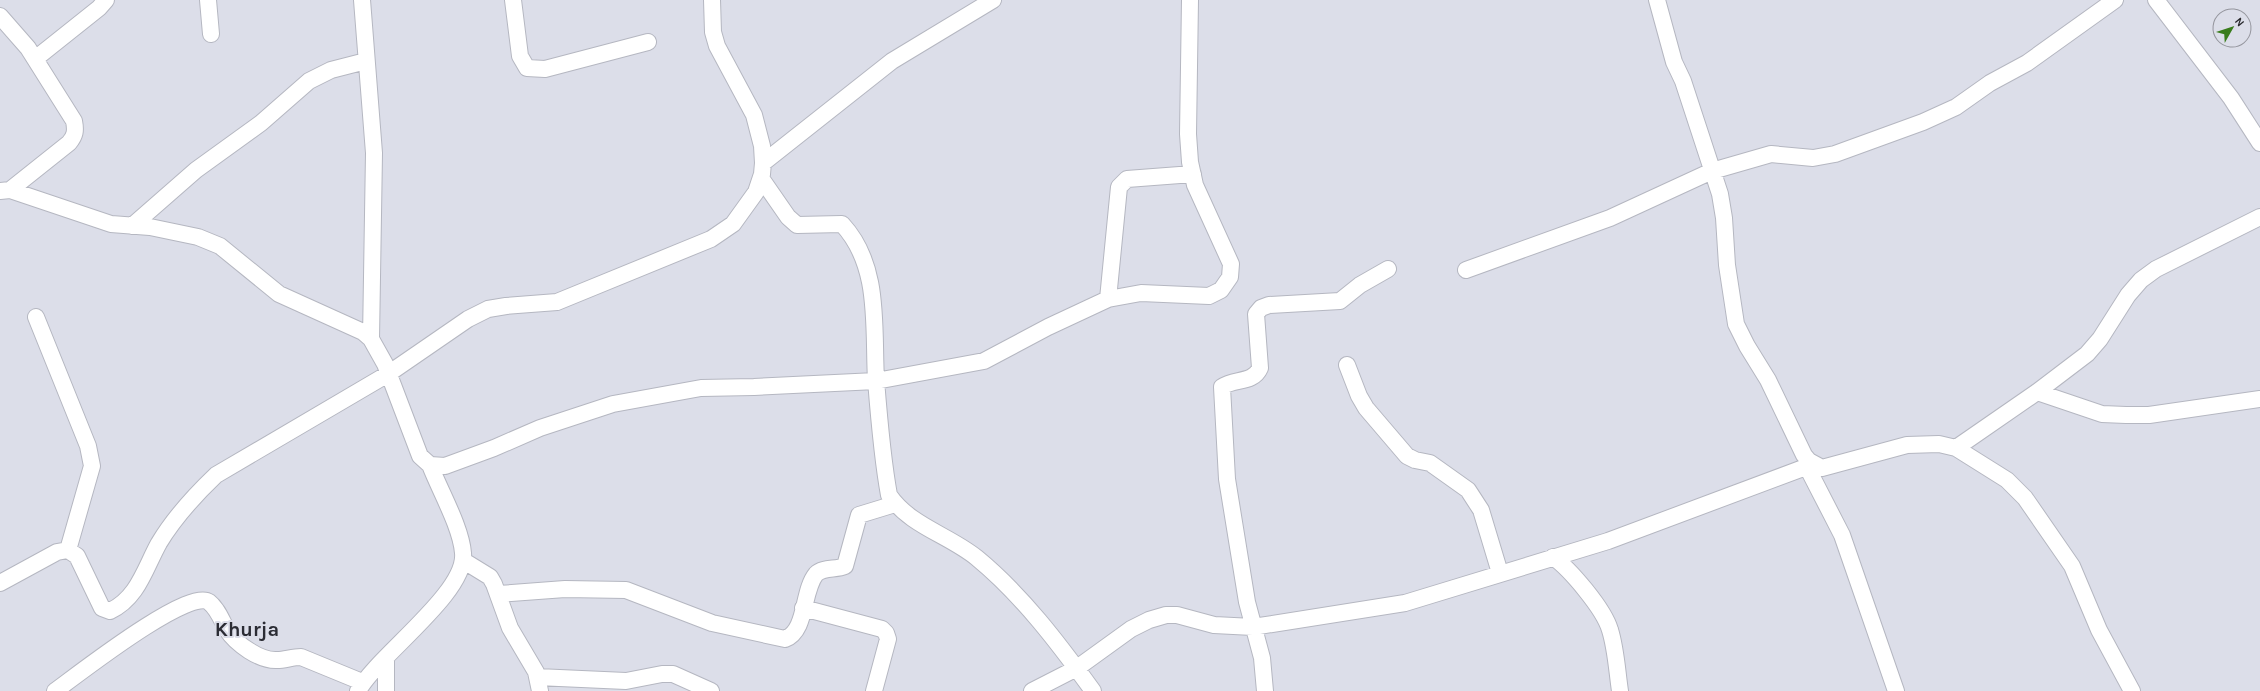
<svg xmlns="http://www.w3.org/2000/svg" width="2260" height="691" font-family="Karla,sans-serif">
<style>
.lines{fill:none;stroke-linecap:round;stroke-linejoin:round}
.minor-casing{stroke:#b5b7c1;stroke-width:18}
.minor{stroke:#fff;stroke-width:16}
.labels{text-anchor:middle;stroke-width:4;stroke-linejoin:round;paint-order:stroke}
.town-label{font-size:20px;font-weight:bold;fill:#2b2c34;stroke:#dcdee9}
</style>
<rect width="100%" height="100%" fill="#dcdee9"/>
<g class="lines">
<g class="minor-casing">
<path id="minor" d="M 208,0 L 211,34
M 362,0 L 374,153 L 371,339
M 513,0 L 520,56 L 527,68 L 545,69 L 648,42
M 1657,0 L 1674,62 L 1683,81 L 1720,194 L 1724,218 L 1727,265 L 1736,324 L 1747,346 L 1768,380 L 1804,455 L 1809,461 L 1822,468 L 1907,445 L 1939,444 L 1956,448 L 2007,480 L 2025,498 L 2072,566 L 2099,630 L 2132,691
M 2156,0 L 2231,98 L 2260,143
M 0,16 L 28,48 L 74,121 C 76,131 75,136 69,143 L 10,190
M 35,59 L 99,8 L 106,0
M 763,163 L 892,61 L 993,0
M 761,178 L 788,217 L 797,225 L 842,224 C 881,266 873,327 876,380 C 879,418 882,457 889,495 C 910,526 949,535 977,558 C 1022,595 1059,644 1093,691
M 0,191 L 10,190 L 111,224 L 150,227 L 198,237 L 220,246 L 279,294 L 363,332 L 371,339 L 385,364 L 420,456 L 430,465 L 445,466 L 494,448 L 540,428 L 613,404 L 701,388 L 754,387 L 876,381 L 984,361 L 1048,327 L 1108,299 L 1141,293 L 1209,296 L 1221,290 L 1230,277 L 1231,264 L 1195,185 L 1190,162 L 1188,134 L 1190,0
M 132,226 L 196,170 L 261,123 L 309,81 L 331,70 L 366,61
M 1466,270 L 1610,218 L 1712,171 L 1771,154 L 1813,158 L 1835,154 L 1923,122 L 1956,107 L 1990,83 L 2027,63 L 2115,0
M 1108,299 L 1119,187 L 1127,179 L 1193,174
M 36,317 L 88,446 L 92,466 L 68,550
M 1347,365 L 1359,396 L 1366,408 L 1407,456 L 1415,460 L 1430,463 L 1468,490 L 1481,510 L 1500,573
M 2037,392 L 2102,414 L 2126,415 L 2149,415 L 2260,399
M 1956,448 L 2037,392 L 2087,354 L 2100,339 L 2128,295 L 2141,280 L 2156,269 L 2260,217
M 1807,467 L 1842,535 L 1896,691
M 1553,557 C 1570,569 1604,609 1610,630 C 1616,649 1617,671 1620,691
M 464,561 L 490,577 L 494,584 L 510,628 L 536,672 L 540,691
M 0,583 L 57,552 L 68,550 L 77,556 L 102,608 L 110,611 C 138,598 145,568 159,543 C 174,518 195,495 216,475 L 388,374 L 468,319 L 488,309 L 506,306 L 557,302 L 711,239 L 733,224 L 756,192 L 762,174 L 763,163 L 762,146 L 754,115 L 717,46 L 713,32 L 712,0
M 499,594 L 565,589 L 626,590 L 712,623 L 785,639 C 807,631 802,591 816,574 C 823,567 836,570 845,566 L 859,515 L 895,504
M 803,608 L 882,629 L 886,633 L 888,639 L 874,691
M 537,677 L 626,681 L 662,674 L 673,674 L 711,691
M 55,691 C 76,676 189,587 209,602 C 218,609 222,621 227,630 C 236,644 260,661 277,660 C 285,660 292,657 301,657 L 362,682
M 358,691 C 377,656 467,593 463,553 C 461,527 440,491 430,465
M 386,691 L 386,659
M 1032,691 L 1077,668 L 1131,629 L 1149,620 L 1166,615 L 1177,615 L 1214,625 L 1253,627 L 1405,603 L 1608,541 L 1814,464
M 1265,691 L 1262,658 L 1247,602 L 1227,479 L 1222,387 C 1234,378 1253,384 1260,368 L 1256,314 L 1261,308 L 1269,305 L 1340,301 L 1360,285 L 1388,269"/>
</g>
<use href="#minor" class="minor"/>
</g>
<g class="labels">
<g class="town-label">
<text x="247" y="636">Khurja</text>
</g>
</g>
<g transform="translate(2232 28) rotate(51)"><circle r="19" fill="#dcdee9" stroke="#94959d"/>
<path d="M0-3L7 15L0 10L-7 15Z" fill="#397c1c"/>
<text y="-6" font-size="11" font-weight="bold" text-anchor="middle" fill="#28282c">N</text>
</g>
</svg>
